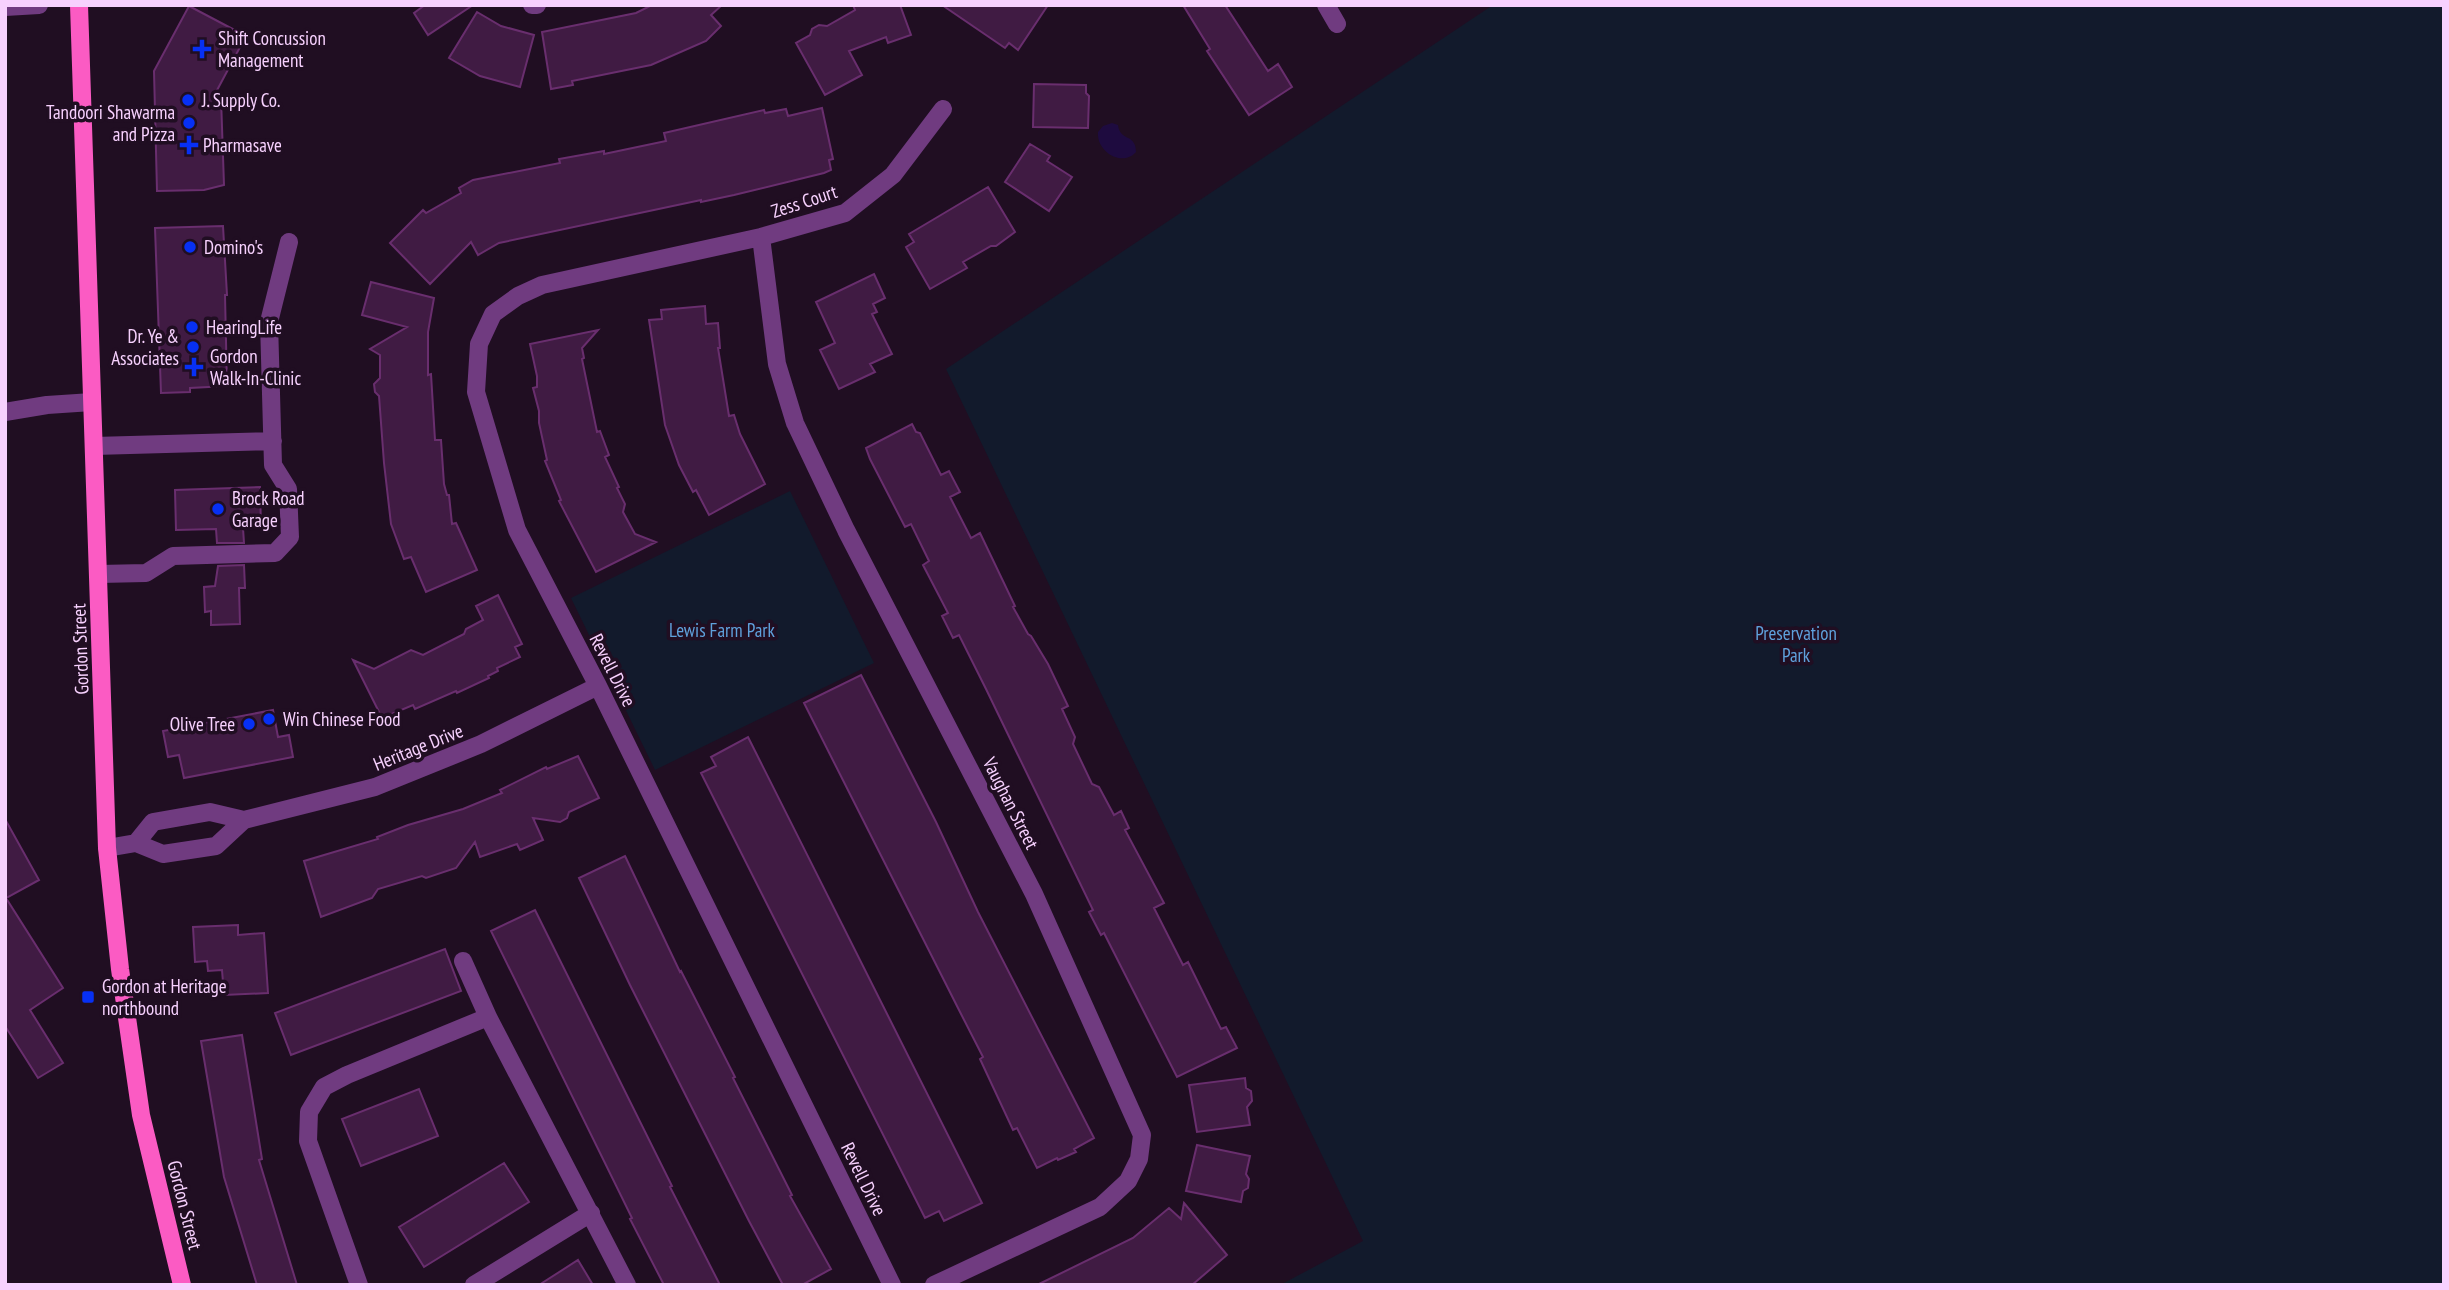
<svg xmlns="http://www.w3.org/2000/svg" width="2449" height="1290" font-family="'PT Sans Narrow',sans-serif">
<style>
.green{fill:#121a2c}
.water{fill:#1e0b3f}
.building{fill:#401b43;stroke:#692e6e;stroke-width:2}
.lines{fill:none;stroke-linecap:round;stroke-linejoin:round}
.minor{stroke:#703b80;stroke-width:18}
.major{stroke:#fb5bc3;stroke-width:18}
.poi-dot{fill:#0730f4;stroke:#200e22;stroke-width:2.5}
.labels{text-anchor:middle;stroke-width:7;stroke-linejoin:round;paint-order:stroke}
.poi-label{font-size:19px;fill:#f7d1fe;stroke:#200e22;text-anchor:start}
.street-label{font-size:19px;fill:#f7d1fe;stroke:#200e22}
.park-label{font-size:19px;fill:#5fa1dc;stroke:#200e22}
</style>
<rect width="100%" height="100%" fill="#200e22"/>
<path class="green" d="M 1493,5 L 2444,5 L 2444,1285 L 1280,1285 L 1363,1241 L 946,369 Z
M 790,491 L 874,663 L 655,770 L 571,598 Z"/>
<path class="water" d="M 1112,123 L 1118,125 C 1120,142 1136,133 1136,152 C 1122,168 1096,151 1098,132 L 1103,126 Z"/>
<path class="building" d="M 425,5 L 473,5 L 428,35 L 414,13 Z
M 652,5 L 722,5 L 711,15 L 721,26 L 706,41 L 651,65 L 572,81 L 573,85 L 551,89 L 542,32 L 636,13 Z
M 853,5 L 900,5 L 911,35 L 888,43 L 886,37 L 849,51 L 862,75 L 825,95 L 796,43 L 810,35 L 812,29 L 819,25 L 827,26 L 855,10 Z
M 942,5 L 1048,5 L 1018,50 L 1009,43 L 1005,48 Z
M 1183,5 L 1225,5 L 1268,71 L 1278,64 L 1292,87 L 1249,115 L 1207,51 L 1210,49 Z
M 189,6 L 246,36 L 215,94 L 221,98 L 224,185 L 204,190 L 157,191 L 154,71 Z
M 477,12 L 501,26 L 534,35 L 520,87 L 480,76 L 449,58 Z
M 1034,84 L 1086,85 L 1086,93 L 1089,96 L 1088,128 L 1033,127 Z
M 822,108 L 833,159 L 829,160 L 831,170 L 824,173 L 734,195 L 701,202 L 701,200 L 499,243 L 478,255 L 471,242 L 430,284 L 390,243 L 423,210 L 426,213 L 461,193 L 459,188 L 473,180 L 560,163 L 559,159 L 604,151 L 604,154 L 666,141 L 664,133 L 764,110 L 765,113 L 786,109 L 788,116 Z
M 1030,144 L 1050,156 L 1047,161 L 1072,177 L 1049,211 L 1005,182 Z
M 988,187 L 1015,232 L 996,246 L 991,246 L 963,262 L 967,268 L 930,289 L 906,247 L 914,242 L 909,234 Z
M 223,226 L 227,295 L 225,295 L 227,386 L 190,388 L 190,392 L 161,393 L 155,228 Z
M 874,274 L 885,298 L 873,304 L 877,312 L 872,314 L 892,354 L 870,364 L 875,372 L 839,389 L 820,350 L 835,343 L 816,302 Z
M 371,282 L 434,298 L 428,332 L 428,375 L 431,374 L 435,440 L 441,440 L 444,484 L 447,495 L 449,495 L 452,524 L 456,523 L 477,570 L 426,592 L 411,557 L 404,559 L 391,524 L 384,463 L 379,396 L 375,392 L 374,384 L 380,378 L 380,355 L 370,349 L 407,327 L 362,315 Z
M 705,306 L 706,324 L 718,323 L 720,348 L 718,348 L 729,416 L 734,415 L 740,434 L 765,484 L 709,515 L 696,490 L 693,492 L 679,465 L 665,425 L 649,320 L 662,319 L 661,310 Z
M 598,330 L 582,348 L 584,358 L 582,359 L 597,432 L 600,431 L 609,455 L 605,457 L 619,487 L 617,488 L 625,504 L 623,512 L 635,534 L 656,542 L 596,572 L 559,501 L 561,500 L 545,461 L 547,460 L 539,423 L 539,411 L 533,388 L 537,387 L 537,376 L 530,344 Z
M 912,424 L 916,432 L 920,433 L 941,475 L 949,471 L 960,492 L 950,497 L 971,538 L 980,533 L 1015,606 L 1013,607 L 1028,634 L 1031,636 L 1048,664 L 1068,706 L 1062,709 L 1075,737 L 1073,744 L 1092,784 L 1099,787 L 1114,815 L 1121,811 L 1129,828 L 1125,830 L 1164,903 L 1154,908 L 1183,965 L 1188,962 L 1221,1029 L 1226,1027 L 1237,1048 L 1177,1077 L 1104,933 L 1101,935 L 1089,912 L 1093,910 L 986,689 L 959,635 L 953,638 L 942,616 L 948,613 L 923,565 L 929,561 L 911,524 L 905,527 L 870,459 L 866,448 Z
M 260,487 L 261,528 L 243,528 L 244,543 L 217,543 L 216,529 L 176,530 L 175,490 Z
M 244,565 L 245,588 L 239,588 L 240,624 L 211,625 L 211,611 L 205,612 L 204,587 L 215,586 L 218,566 Z
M 498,595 L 522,644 L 515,647 L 520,657 L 497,668 L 498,671 L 488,676 L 489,678 L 457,693 L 456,691 L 415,709 L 413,705 L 382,718 L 353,660 L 374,669 L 411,650 L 423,655 L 464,634 L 466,629 L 483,620 L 476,606 Z
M 861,675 L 936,822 L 978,912 L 1094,1138 L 1074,1149 L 1076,1152 L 1058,1160 L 1057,1158 L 1037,1168 L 1017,1128 L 1013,1130 L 980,1059 L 983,1057 L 959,1010 L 804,703 Z
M 273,710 L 278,737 L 289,735 L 293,757 L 184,778 L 179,755 L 168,757 L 163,731 Z
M 748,737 L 982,1203 L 944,1221 L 939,1211 L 925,1218 L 701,773 L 716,766 L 711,757 Z
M 578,756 L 599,798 L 569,812 L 567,818 L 560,822 L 533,818 L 543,840 L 520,850 L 517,844 L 480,857 L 475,842 L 456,868 L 426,878 L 422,876 L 378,889 L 372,898 L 321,917 L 304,861 L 378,839 L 377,837 L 408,825 L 463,809 L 502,793 L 500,790 L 546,767 L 547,769 Z
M 5,819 L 39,880 L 6,898 L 63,988 L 30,1010 L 63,1063 L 38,1078 L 5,1026 Z
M 625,856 L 680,972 L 681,971 L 735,1077 L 733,1078 L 792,1195 L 790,1196 L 831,1269 L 802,1285 L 783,1285 L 749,1221 L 630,985 L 579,878 Z
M 535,910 L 672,1186 L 670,1187 L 720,1285 L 664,1285 L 630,1219 L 632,1218 L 491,931 Z
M 238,925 L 238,935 L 264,933 L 268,993 L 224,995 L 222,970 L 208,971 L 207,961 L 195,962 L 193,927 Z
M 445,949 L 461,991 L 291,1055 L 275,1013 Z
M 242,1035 L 262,1159 L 259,1160 L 297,1285 L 257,1285 L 224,1177 L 201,1041 Z
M 1245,1078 L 1246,1088 L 1251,1091 L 1252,1101 L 1247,1107 L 1250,1125 L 1197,1132 L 1189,1085 Z
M 419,1089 L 438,1136 L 361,1166 L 342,1119 Z
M 1197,1145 L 1250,1156 L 1246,1174 L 1249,1179 L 1248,1188 L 1243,1191 L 1241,1202 L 1186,1191 Z
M 504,1163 L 529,1202 L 424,1267 L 399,1227 Z
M 1184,1203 L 1227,1255 L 1192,1285 L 1037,1285 L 1133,1238 L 1169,1208 L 1181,1219 Z
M 578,1260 L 593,1285 L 539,1285 Z"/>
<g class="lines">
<path class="minor" d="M 532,5 L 537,5
M 1326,5 L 1337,24
M 5,7 L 39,5
M 761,237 L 777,364 L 795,423 L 846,530 L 1034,894 L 1142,1135 L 1139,1159 L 1128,1181 L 1100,1207 L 934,1285
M 5,412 L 47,405 L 92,402
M 94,446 L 273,441
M 99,574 L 146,573 L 173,556 L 275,553 L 290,537 L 288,489 L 273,465 L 269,322 L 289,242
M 136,843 L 153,822 L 210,812 L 244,820 L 375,787 L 481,744 L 598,686
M 107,848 L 136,843 L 163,854 L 216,846 L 244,820
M 463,961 L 488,1017 L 627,1285
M 359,1285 L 308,1141 L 309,1112 L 324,1087 L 347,1075 L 488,1017
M 474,1285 L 591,1213
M 892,1285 L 598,686 L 517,530 L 476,392 L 479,344 L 493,314 L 518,296 L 542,285 L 761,237 L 845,213 L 893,175 L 943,109"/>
<path class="major" d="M 79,5 L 107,848 L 120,969 L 141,1115 L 182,1285"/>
</g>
<g class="poi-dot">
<path d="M198.5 38.5h7v7h7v7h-7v7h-7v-7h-7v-7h7z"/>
<circle cx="188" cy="100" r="7"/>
<circle cx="189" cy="123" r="7"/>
<path d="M185.5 134.5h7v7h7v7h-7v7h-7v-7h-7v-7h7z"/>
<circle cx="190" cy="247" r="7"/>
<circle cx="192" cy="327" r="7"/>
<circle cx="193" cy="347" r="7"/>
<path d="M190.5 356.5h7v7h7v7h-7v7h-7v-7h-7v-7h7z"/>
<circle cx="218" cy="509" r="7"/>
<circle cx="269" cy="719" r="7"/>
<circle cx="249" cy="724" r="7"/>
<rect x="81" y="990" width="14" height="14" rx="3.5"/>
</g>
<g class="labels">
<g class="poi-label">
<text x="218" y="45">Shift Concussion<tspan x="218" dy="22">Management</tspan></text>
<text x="202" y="107">J. Supply Co.</text>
<text x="175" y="119" text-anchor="end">Tandoori Shawarma<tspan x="175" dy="22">and Pizza</tspan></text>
<text x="203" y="152">Pharmasave</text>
<text x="204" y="254">Domino's</text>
<text x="206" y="334">HearingLife</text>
<text x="179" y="343" text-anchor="end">Dr. Ye &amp;<tspan x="179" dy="22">Associates</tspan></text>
<text x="210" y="363">Gordon<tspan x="210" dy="22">Walk-In-Clinic</tspan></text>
<text x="232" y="505">Brock Road<tspan x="232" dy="22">Garage</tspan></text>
<text x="283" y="726">Win Chinese Food</text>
<text x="235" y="731" text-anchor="end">Olive Tree</text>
<text x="102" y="993">Gordon at Heritage<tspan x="102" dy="22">northbound</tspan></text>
</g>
<g class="street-label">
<text transform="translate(804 201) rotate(-18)" y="7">Zess Court</text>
<text transform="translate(80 649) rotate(-92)" y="7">Gordon Street</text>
<text transform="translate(613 670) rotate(63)" y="7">Revell Drive</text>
<text transform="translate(418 747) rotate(-22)" y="7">Heritage Drive</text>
<text transform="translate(1011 803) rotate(63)" y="7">Vaughan Street</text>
<text transform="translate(864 1179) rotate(64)" y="7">Revell Drive</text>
<text transform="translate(185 1205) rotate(76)" y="7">Gordon Street</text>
</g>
<g class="park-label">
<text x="722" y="637">Lewis Farm Park</text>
<text x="1796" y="640">Preservation<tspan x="1796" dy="22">Park</tspan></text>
</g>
</g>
<rect width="2449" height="1290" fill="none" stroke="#f7d1fe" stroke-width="14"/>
</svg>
